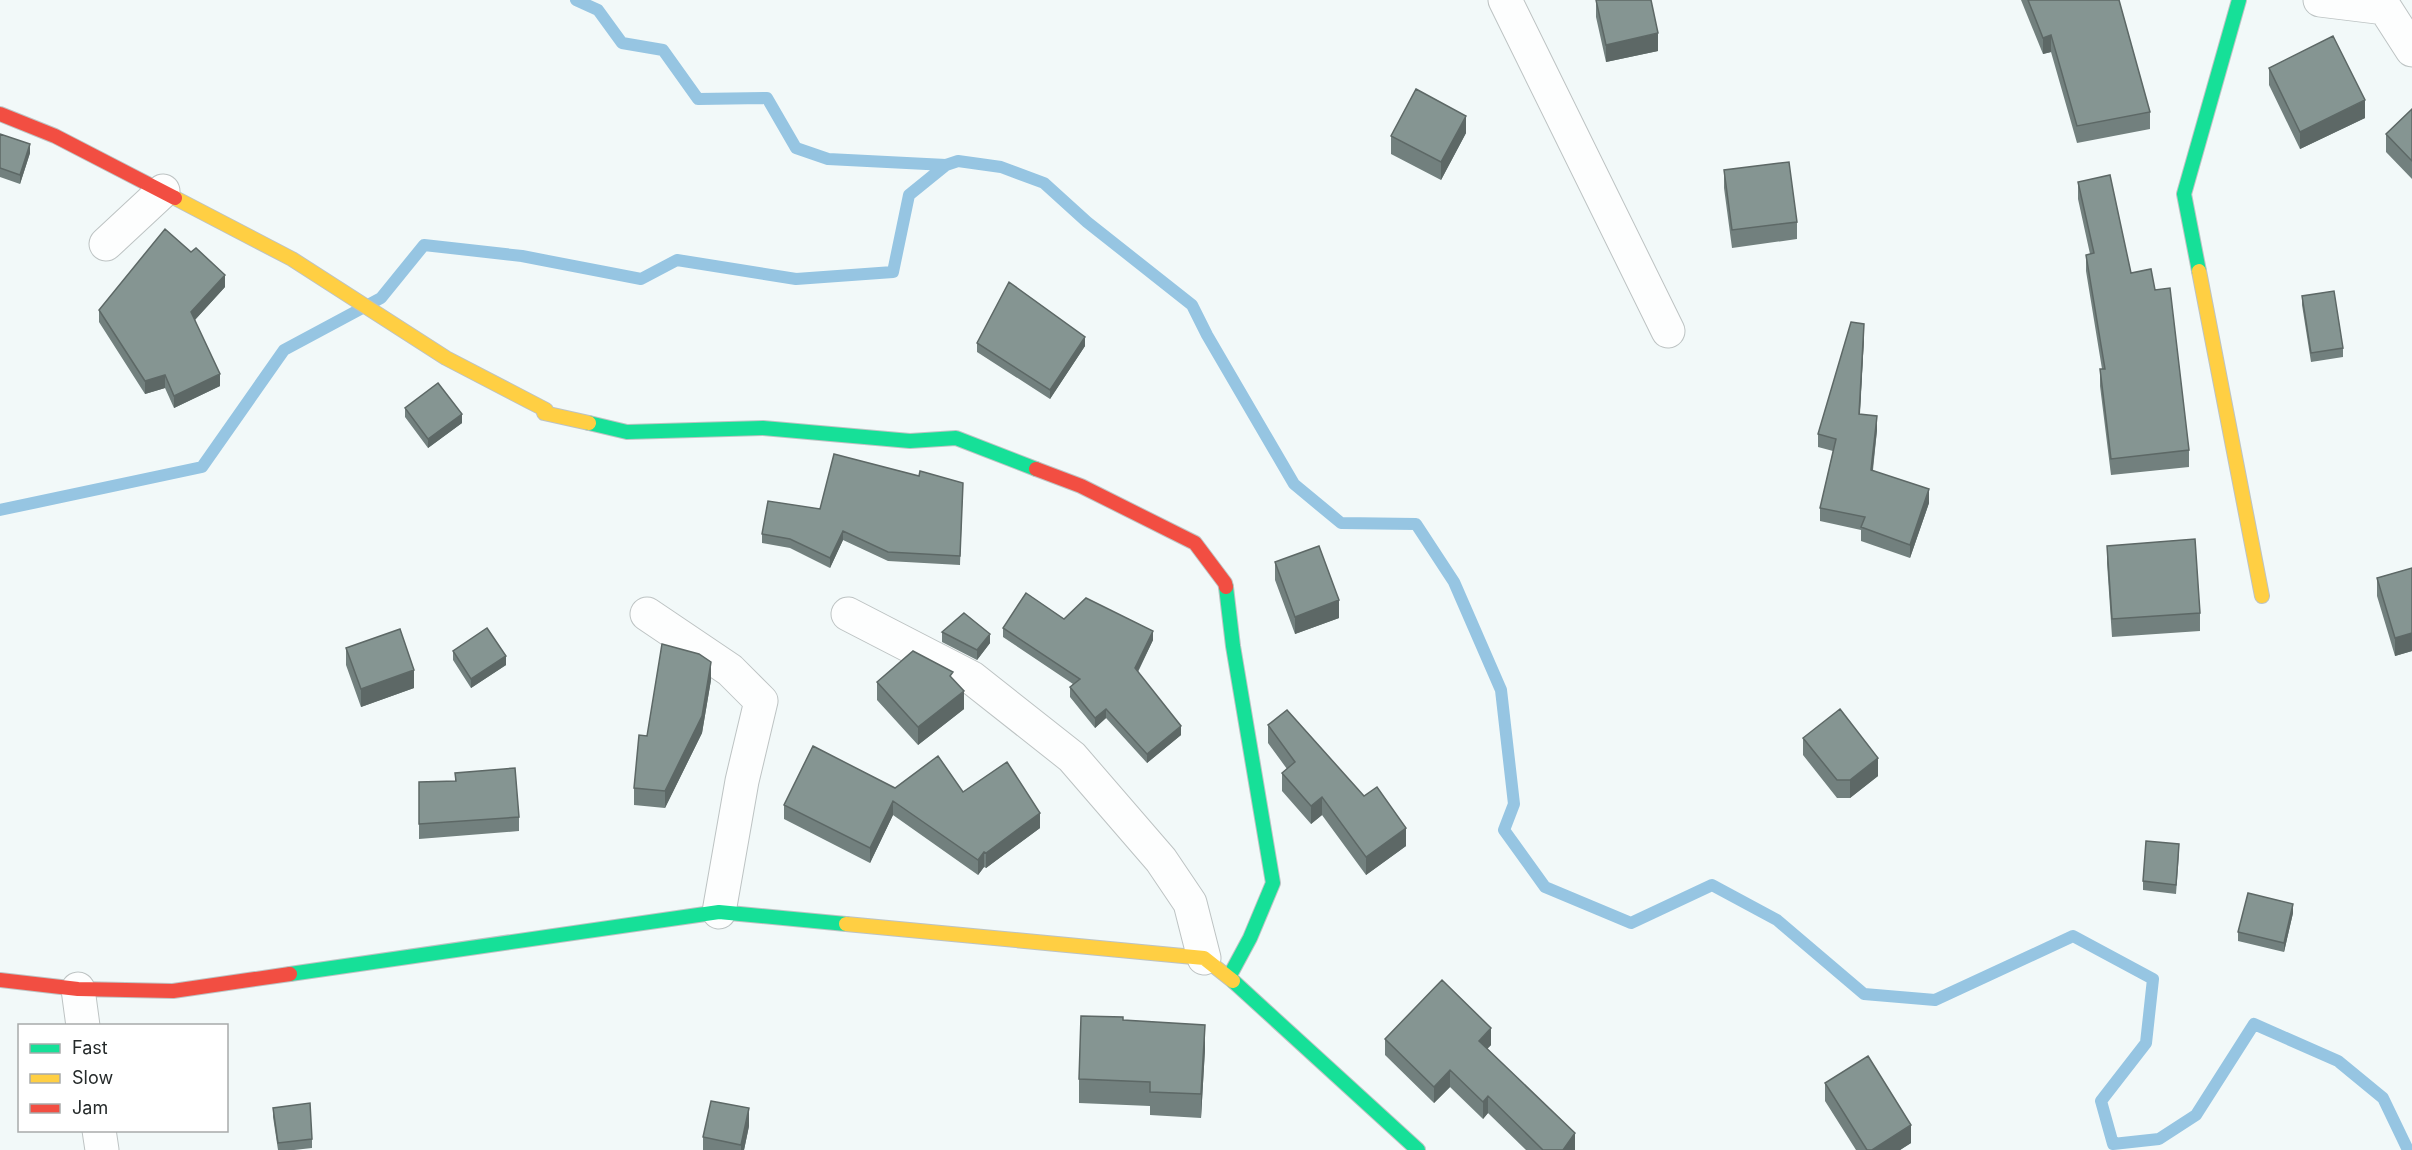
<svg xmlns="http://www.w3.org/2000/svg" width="2412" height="1150" font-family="Inter,sans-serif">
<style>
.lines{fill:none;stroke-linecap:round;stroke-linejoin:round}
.stream{stroke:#96c5e2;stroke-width:12}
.street-casing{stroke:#bdc3c3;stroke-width:35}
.fast-casing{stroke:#bdc3c3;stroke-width:16}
.slow-casing{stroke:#bdc3c3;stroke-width:16}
.jam-casing{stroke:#bdc3c3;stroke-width:16}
.street{stroke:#fdfefe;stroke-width:33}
.fast{stroke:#16e098;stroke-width:14}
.slow{stroke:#ffcf43;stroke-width:14}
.jam{stroke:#f24e42;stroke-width:14}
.wall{fill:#72807e}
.shaded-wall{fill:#5d6866}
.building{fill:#859592;stroke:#5d6866;stroke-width:1.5}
</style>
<rect width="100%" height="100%" fill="#f2f9f9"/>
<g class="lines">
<path class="stream" d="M 576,0 L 598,10 L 622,43 L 663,50 L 698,99 L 767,98 L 796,148 L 828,159 L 946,165
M 0,510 L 202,467 L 284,350 L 381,298 L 424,245 L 522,256 L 641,279 L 677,260 L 796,279 L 893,272 L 909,195 L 946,165 L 958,161 L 1001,167 L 1044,183 L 1087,222 L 1192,305 L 1207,335 L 1294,484 L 1341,523 L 1416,524 L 1454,582 L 1501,690 L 1514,804 L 1504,830 L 1545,887 L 1631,923 L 1712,885 L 1777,920 L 1864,994 L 1935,1000 L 2073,936 L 2153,979 L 2146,1043 L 2101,1101 L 2113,1144 L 2159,1139 L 2196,1115 L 2254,1024 L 2338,1061 L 2383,1098 L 2408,1150"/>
<g class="street-casing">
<path id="street" d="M 1505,0 L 1668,331
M 2320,0 L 2385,8 L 2412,50
M 106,244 L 163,191
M 647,614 L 730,670 L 761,701 L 742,781 L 719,912
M 848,614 L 972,678 L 1072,757 L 1161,860 L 1190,903 L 1204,958
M 78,989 L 83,1026
M 99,1130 L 102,1150"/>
</g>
<g class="fast-casing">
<path id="fast" d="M 2199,271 L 2184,194 L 2239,0
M 589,423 L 627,432 L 763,428 L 910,441 L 956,438 L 1036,469
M 1226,587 L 1233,646 L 1273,883 L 1250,938 L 1229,977
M 290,974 L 719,912 L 846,924
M 1233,981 L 1418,1150"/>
</g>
<g class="slow-casing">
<path id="slow" d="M 175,198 L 292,259 L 446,358 L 546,410 L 544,413 L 589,423
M 2199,271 L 2262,596
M 846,924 L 1204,958 L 1233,981"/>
</g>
<g class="jam-casing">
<path id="jam" d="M 0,114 L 55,136 L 175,198
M 1036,469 L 1081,486 L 1195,543 L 1225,583 L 1226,587
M 0,980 L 78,989 L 173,991 L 290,974"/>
</g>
<use href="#street" class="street"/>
<use href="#fast" class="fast"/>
<use href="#slow" class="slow"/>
<use href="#jam" class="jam"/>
</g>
<path class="wall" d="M 1596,0 L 1658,51 L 1606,62 L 1596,17 Z
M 2021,0 L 2119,0 L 2150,112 L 2150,129 L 2077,143 L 2051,52 L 2043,54 Z
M 2269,68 L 2365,118 L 2300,149 L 2269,85 Z
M 2412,109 L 2412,179 L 2386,152 L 2386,134 Z
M 1466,133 L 1441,180 L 1391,154 L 1391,136 Z
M 0,134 L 30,153 L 20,184 L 0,177 Z
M 1724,170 L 1797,222 L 1797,239 L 1732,248 L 1724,188 Z
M 2078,182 L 2131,273 L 2155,290 L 2189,450 L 2189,467 L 2111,475 L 2100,386 L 2100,369 L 2102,369 L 2086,271 L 2086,255 L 2090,254 L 2078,199 Z
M 225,287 L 195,320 L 220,386 L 174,408 L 165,388 L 145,394 L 99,322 L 99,310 Z
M 2302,296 L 2343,348 L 2343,357 L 2311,362 L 2302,305 Z
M 1864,338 L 1860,414 L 1877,430 L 1873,470 L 1929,503 L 1910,558 L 1861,541 L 1861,530 L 1820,521 L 1820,508 L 1833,451 L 1818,447 L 1818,434 Z
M 977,343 L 1085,346 L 1050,399 L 977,352 Z
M 405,408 L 462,423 L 428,448 L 405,417 Z
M 919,476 L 963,483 L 960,565 L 888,561 L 843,540 L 830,568 L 790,548 L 762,543 L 762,534 L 820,509 Z
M 2107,546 L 2200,613 L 2200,631 L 2112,637 L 2107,563 Z
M 1275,562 L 1339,618 L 1295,634 L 1275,580 Z
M 2412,568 L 2412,651 L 2395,656 L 2377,596 L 2377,578 Z
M 1064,619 L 1153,640 L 1138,672 L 1181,735 L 1147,763 L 1106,718 L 1095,728 L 1070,697 L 1070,687 L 1073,684 L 1003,637 L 1003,628 Z
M 942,632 L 990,643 L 977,660 L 942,642 Z
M 346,648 L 414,688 L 361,707 L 346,665 Z
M 453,651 L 506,665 L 471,688 L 453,660 Z
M 953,679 L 964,709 L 918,745 L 877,700 L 877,682 Z
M 711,680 L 702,733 L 665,808 L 634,805 L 634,788 Z
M 1268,725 L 1406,846 L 1366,875 L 1322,815 L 1311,824 L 1282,791 L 1282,773 L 1287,769 L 1268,743 Z
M 1803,738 L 1878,776 L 1850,798 L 1837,798 L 1803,755 Z
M 455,773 L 519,817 L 519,831 L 419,839 L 419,782 L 455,781 Z
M 895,788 L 963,792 L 1040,828 L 986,868 L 984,867 L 978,875 L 893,815 L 870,863 L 784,819 L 784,805 Z
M 2179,853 L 2176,894 L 2143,890 L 2143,881 Z
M 2293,913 L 2284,952 L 2238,941 L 2238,932 Z
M 1123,1020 L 1205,1049 L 1201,1118 L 1150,1115 L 1150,1106 L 1079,1103 L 1079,1079 Z
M 1385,1039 L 1491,1045 L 1487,1049 L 1575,1150 L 1526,1150 L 1488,1113 L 1483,1119 L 1450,1087 L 1434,1103 L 1385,1055 Z
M 1825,1083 L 1911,1143 L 1900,1150 L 1856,1150 L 1825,1101 Z
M 273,1108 L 312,1139 L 312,1148 L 294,1150 L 278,1150 L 273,1117 Z
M 749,1126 L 744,1150 L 703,1150 L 703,1137 Z"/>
<path class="shaded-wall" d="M 1658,33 L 1658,51 L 1606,62 L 1606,45 Z
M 2051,35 L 2051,52 L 2043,54 L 2043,38 Z
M 2365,100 L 2365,118 L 2300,149 L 2300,132 Z
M 1466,116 L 1466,133 L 1441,180 L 1441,162 Z
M 30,144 L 30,153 L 20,184 L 20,175 Z
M 225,275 L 225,287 L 191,324 L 191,312 Z
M 1864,324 L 1864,338 L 1859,427 L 1859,414 Z
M 1085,337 L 1085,346 L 1050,399 L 1050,390 Z
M 220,374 L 220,386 L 174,408 L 174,396 Z
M 165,375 L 165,388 L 145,394 L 145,381 Z
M 462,414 L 462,423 L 428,448 L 428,439 Z
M 1877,416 L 1877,430 L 1871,483 L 1871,470 Z
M 1929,489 L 1929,503 L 1910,558 L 1910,545 Z
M 843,531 L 843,540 L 830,568 L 830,558 Z
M 1339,600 L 1339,618 L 1295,634 L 1295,617 Z
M 1153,631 L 1153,640 L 1135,677 L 1135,668 Z
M 2412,633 L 2412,651 L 2395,656 L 2395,638 Z
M 990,634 L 990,643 L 977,660 L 977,650 Z
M 506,656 L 506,665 L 471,688 L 471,679 Z
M 711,662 L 711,680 L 702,733 L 665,808 L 665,791 Z
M 414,670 L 414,688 L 361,707 L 361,689 Z
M 964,691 L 964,709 L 918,745 L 918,727 Z
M 1106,709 L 1106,718 L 1095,728 L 1095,718 Z
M 1181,726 L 1181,735 L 1147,763 L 1147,754 Z
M 1878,758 L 1878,776 L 1850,798 L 1850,780 Z
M 1322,797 L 1322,815 L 1311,824 L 1311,806 Z
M 893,801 L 893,815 L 870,863 L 870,848 Z
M 1040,813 L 1040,828 L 986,868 L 986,853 Z
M 1406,828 L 1406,846 L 1366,875 L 1366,857 Z
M 984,852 L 984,867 L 978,875 L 978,860 Z
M 2293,904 L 2293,913 L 2284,952 L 2284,943 Z
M 1205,1025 L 1205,1049 L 1201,1118 L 1201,1094 Z
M 1491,1028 L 1491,1045 L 1479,1057 L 1479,1041 Z
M 1450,1070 L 1450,1087 L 1434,1103 L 1434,1087 Z
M 1488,1096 L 1488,1113 L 1483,1119 L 1483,1102 Z
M 749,1108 L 749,1126 L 744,1150 L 741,1150 L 741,1145 Z
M 1911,1125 L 1911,1143 L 1900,1150 L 1872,1150 Z
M 1575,1133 L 1575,1150 L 1563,1150 Z"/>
<path class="building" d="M 1596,0 L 1651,0 L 1658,33 L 1606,45 Z
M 2028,0 L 2119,0 L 2150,112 L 2077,126 L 2051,35 L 2043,38 Z
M 2333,36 L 2365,100 L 2300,132 L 2269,68 Z
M 1416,89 L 1466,116 L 1441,162 L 1391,136 Z
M 2412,109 L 2412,161 L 2386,134 Z
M 0,134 L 30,144 L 20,175 L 0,168 Z
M 1789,162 L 1797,222 L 1732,230 L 1724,170 Z
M 2110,175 L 2131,273 L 2151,269 L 2155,290 L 2170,288 L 2189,450 L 2111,459 L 2100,369 L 2105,369 L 2086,255 L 2094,253 L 2078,182 Z
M 165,229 L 191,252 L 196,248 L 225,275 L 191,312 L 220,374 L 174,396 L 165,375 L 145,381 L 99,310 Z
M 1009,282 L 1085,337 L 1050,390 L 977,343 Z
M 2334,291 L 2343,348 L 2311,353 L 2302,296 Z
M 1851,322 L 1864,324 L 1859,414 L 1877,416 L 1871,470 L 1929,489 L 1910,545 L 1861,527 L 1865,517 L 1820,508 L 1836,439 L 1818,434 Z
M 438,383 L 462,414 L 428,439 L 405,408 Z
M 834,454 L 919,476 L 920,471 L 963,483 L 960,556 L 888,552 L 843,531 L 830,558 L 790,539 L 762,534 L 768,501 L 820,509 Z
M 2195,539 L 2200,613 L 2112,619 L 2107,546 Z
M 1319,546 L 1339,600 L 1295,617 L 1275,562 Z
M 2412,568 L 2412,633 L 2395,638 L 2377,578 Z
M 1026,593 L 1064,619 L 1086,598 L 1153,631 L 1135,668 L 1181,726 L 1147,754 L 1106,709 L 1095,718 L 1070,687 L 1080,679 L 1003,628 Z
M 964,613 L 990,634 L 977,650 L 942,632 Z
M 487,628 L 506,656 L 471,679 L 453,651 Z
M 400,629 L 414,670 L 361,689 L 346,648 Z
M 662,644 L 699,654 L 711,662 L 702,716 L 665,791 L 634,788 L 639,735 L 647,736 Z
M 913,651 L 953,672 L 950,676 L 964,691 L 918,727 L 877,682 Z
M 1840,709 L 1878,758 L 1850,780 L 1837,780 L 1803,738 Z
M 1287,710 L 1364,796 L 1377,787 L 1406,828 L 1366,857 L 1322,797 L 1311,806 L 1282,773 L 1295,762 L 1268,725 Z
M 813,746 L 895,788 L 938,756 L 963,792 L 1007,762 L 1040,813 L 986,853 L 984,852 L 978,860 L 893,801 L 870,848 L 784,805 Z
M 515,768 L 519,817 L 419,824 L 419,782 L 456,781 L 455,773 Z
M 2146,841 L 2179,844 L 2176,885 L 2143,881 Z
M 2248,893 L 2293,904 L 2284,943 L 2238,932 Z
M 1442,980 L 1491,1028 L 1479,1041 L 1575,1133 L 1563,1150 L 1543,1150 L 1488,1096 L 1483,1102 L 1450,1070 L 1434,1087 L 1385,1039 Z
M 1081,1016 L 1123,1017 L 1123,1020 L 1205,1025 L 1201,1094 L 1150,1092 L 1150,1082 L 1079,1079 Z
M 1868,1056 L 1911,1125 L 1872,1150 L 1867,1150 L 1825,1083 Z
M 711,1101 L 749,1108 L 741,1145 L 703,1137 Z
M 310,1103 L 312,1139 L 278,1143 L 273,1108 Z"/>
<rect x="18" y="1024" width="210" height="108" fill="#ffffff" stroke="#a8aaaa" stroke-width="1.5"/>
<rect x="30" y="1044" width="30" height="9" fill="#16e098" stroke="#a8aaaa" stroke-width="1.5"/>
<text x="72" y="1054" font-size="18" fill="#252a2a">Fast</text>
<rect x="30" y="1074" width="30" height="9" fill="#ffcf43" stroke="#a8aaaa" stroke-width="1.5"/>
<text x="72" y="1084" font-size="18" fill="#252a2a">Slow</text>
<rect x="30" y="1104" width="30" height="9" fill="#f24e42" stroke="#a8aaaa" stroke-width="1.5"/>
<text x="72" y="1114" font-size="18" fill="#252a2a">Jam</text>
</svg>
